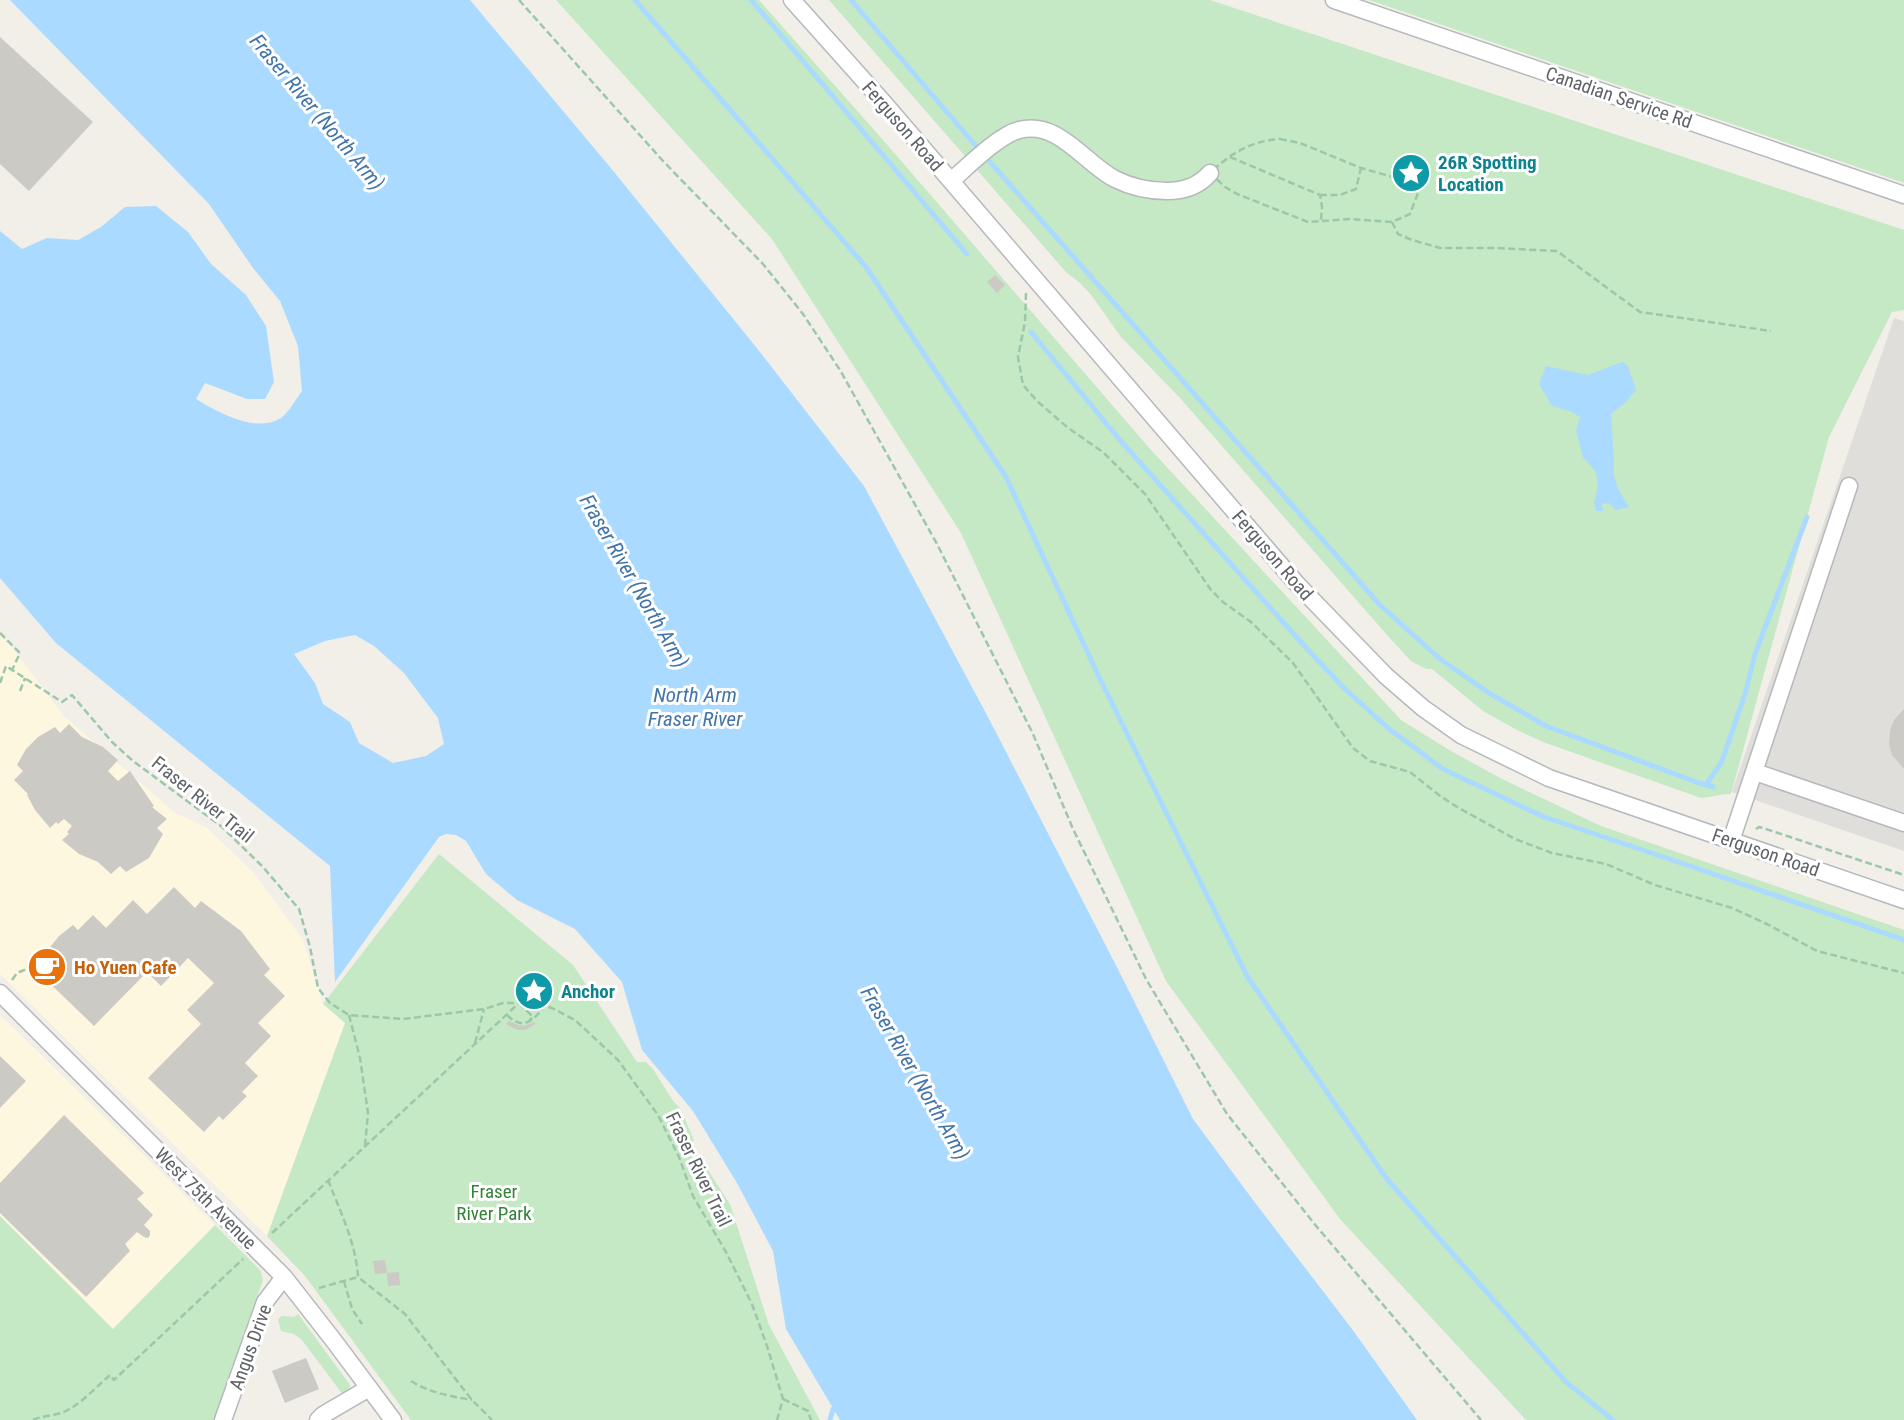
<svg xmlns="http://www.w3.org/2000/svg" width="1904" height="1420" font-family="'Roboto Condensed',sans-serif">
<style>
.commercial{fill:#fef7e0}
.industrial{fill:#e0deda}
.green{fill:#c5e8c5}
.water{fill:#aadaff;fill-rule:evenodd}
.lines{fill:none;stroke-linecap:round;stroke-linejoin:round}
.stream{stroke:#aadaff;stroke-width:5}
.building{fill:#cccac5}
.minor-casing{stroke:#b5b8bc;stroke-width:19}
.path{stroke:#9cc7a9;stroke-width:2.5;stroke-dasharray:7 3.5;stroke-linecap:butt}
.minor{stroke:#fff;stroke-width:16}
.labels{text-anchor:middle;stroke-width:6;stroke-linejoin:round;paint-order:stroke}
.street-label{font-size:19px;fill:#5f6368;stroke:#fff}
.culture-label{font-size:19px;font-weight:bold;fill:#0d838f;stroke:#fff;text-anchor:start}
.food-label{font-size:19px;font-weight:bold;fill:#c56008;stroke:#fff;text-anchor:start}
.park-label{font-size:19px;fill:#348238;stroke:#fff}
.water-label{font-size:21px;font-style:italic;fill:#4174aa;stroke:#fff}
</style>
<rect width="100%" height="100%" fill="#f1efe8"/>
<path class="commercial" d="M 0,635 L 16,653 L 64,716 L 175,813 L 206,827 L 253,872 L 303,940 L 323,1004 L 346,1022 L 267,1236 L 0,974 Z
M 0,1015 L 215,1225 L 109,1333 L 0,1237 Z"/>
<path class="industrial" d="M 1894,318 L 1904,321 L 1904,851 L 1732,792 Z"/>
<path class="green" d="M 556,0 L 759,0 L 883,140 L 1151,450 L 1401,720 L 1451,751 L 1502,779 L 1601,826 L 1904,930 L 1904,1420 L 1526,1420 L 1340,1219 L 1166,981 L 961,533 L 772,239 Z
M 829,0 L 1210,0 L 1904,230 L 1904,310 L 1892,312 L 1829,437 L 1731,794 C 1719,794 1712,797 1701,798 L 1543,742 L 1517,730 L 1483,711 L 1432,669 L 1426,669 L 1411,661 L 1387,635 L 1180,398 L 1121,337 L 1092,296 L 1080,283 L 1066,272 Z
M 1369,0 L 1904,0 L 1904,183 Z
M 439,854 L 573,965 L 637,1062 L 646,1062 L 653,1069 L 673,1101 L 680,1108 L 694,1140 L 691,1144 L 730,1204 L 769,1325 L 820,1420 L 411,1420 L 305,1276 L 267,1236 L 345,1023 L 323,1004 Z
M 0,1216 L 113,1329 L 215,1225 L 260,1270 L 263,1280 L 213,1420 L 0,1420 Z
M 298,1314 L 350,1385 L 348,1393 L 344,1396 L 302,1340 L 294,1334 L 281,1331 L 278,1319 L 282,1316 L 294,1317 Z"/>
<path class="water" d="M 10,0 L 470,0 L 610,167 L 756,347 L 864,486 L 988,717 L 1123,979 L 1193,1119 L 1253,1200 L 1352,1329 L 1417,1420 L 840,1420 L 786,1329 L 773,1251 L 737,1183 L 693,1111 L 642,1050 L 622,982 L 575,929 L 517,900 L 486,874 L 466,841 L 456,835 L 446,834 L 439,837 L 335,982 L 330,866 L 56,643 L 0,578 L 0,231 L 22,249 L 47,238 L 78,240 L 101,227 L 125,207 L 156,206 L 188,232 L 211,264 L 246,295 L 266,326 L 274,382 L 265,399 L 247,399 L 205,383 L 196,399 C 217,412 257,434 281,418 C 289,412 296,399 302,391 L 298,346 L 280,301 L 253,268 L 209,204 ZM 355,635 L 374,646 L 404,673 L 438,718 L 444,744 L 426,756 L 393,763 L 359,743 L 350,722 L 323,704 L 315,683 L 294,654 L 325,641 Z
M 1622,362 L 1628,366 L 1636,390 L 1625,403 L 1611,414 L 1614,460 L 1614,475 L 1618,489 L 1629,507 L 1616,510 L 1609,503 L 1602,504 L 1603,511 L 1596,511 L 1594,503 L 1598,486 L 1596,472 L 1583,457 L 1576,431 L 1580,417 L 1572,412 L 1552,406 L 1539,384 L 1546,366 L 1588,375 Z"/>
<g class="lines">
<path class="stream" d="M 635,0 L 866,267 L 1006,477 L 1099,677 L 1247,976 L 1386,1178 L 1566,1382 L 1613,1420
M 751,0 L 967,254
M 851,0 L 975,145
M 990,162 L 1380,605 L 1440,659 L 1489,693 L 1546,726 L 1699,783 L 1713,787
M 1031,332 L 1119,439 L 1309,651 L 1344,688 L 1388,728 L 1443,769 L 1544,817 L 1696,868 L 1904,940
M 1706,785 L 1722,761 L 1745,694 L 1755,654 L 1807,517
M 830,1420 L 833,1409"/>
</g>
<path class="building" d="M 0,37 L 93,122 L 29,191 L 0,164 Z
M 995,275 L 1005,285 L 997,293 L 987,282 Z
M 1904,709 L 1904,769 L 1892,755 L 1889,744 L 1890,731 L 1894,720 Z
M 69,724 L 82,737 L 103,747 L 118,760 L 108,771 L 118,781 L 130,771 L 154,806 L 152,807 L 167,819 L 157,828 L 163,834 L 149,858 L 126,872 L 120,866 L 111,874 L 98,862 L 79,854 L 62,840 L 69,834 L 67,832 L 72,826 L 64,819 L 58,824 L 56,822 L 50,828 L 35,810 L 27,795 L 28,794 L 14,780 L 23,771 L 17,765 L 26,749 L 38,737 L 55,727 L 60,733 Z
M 174,887 L 195,908 L 201,901 L 241,931 L 270,969 L 264,975 L 285,996 L 258,1023 L 271,1036 L 245,1063 L 258,1076 L 242,1092 L 247,1096 L 223,1120 L 219,1116 L 204,1132 L 148,1078 L 201,1024 L 187,1010 L 214,983 L 188,958 L 161,986 L 147,972 L 94,1026 L 37,971 L 52,956 L 47,951 L 59,936 L 73,925 L 78,930 L 93,915 L 106,928 L 133,900 L 147,914 Z
M 509,1021 L 518,1025 L 524,1026 L 534,1022 L 536,1024 L 525,1030 L 518,1030 L 506,1024 Z
M 0,1056 L 26,1081 L 0,1108 Z
M 64,1115 L 144,1193 L 137,1199 L 153,1215 L 144,1225 L 150,1231 L 150,1235 L 148,1238 L 144,1237 L 137,1232 L 125,1244 L 130,1251 L 86,1297 L 0,1213 L 0,1183 Z
M 385,1260 L 387,1273 L 399,1272 L 400,1285 L 388,1286 L 387,1273 L 375,1274 L 373,1261 Z
M 306,1358 L 319,1389 L 285,1403 L 272,1371 Z"/>
<g class="lines">
<g class="minor-casing">
<path id="minor" d="M 792,0 L 884,103 L 1296,583 L 1386,676 L 1423,708 L 1461,735 L 1549,778 L 1904,900
M 1334,0 L 1904,195
M 951,181 C 967,167 999,135 1019,130 C 1059,120 1084,163 1115,179 C 1131,187 1150,191 1167,191 C 1183,191 1199,186 1210,173
M 1755,772 L 1904,823
M 1731,841 L 1849,486
M 0,993 L 284,1277 L 334,1341 L 393,1420
M 223,1420 L 265,1302 L 284,1277
M 318,1420 L 323,1415 L 369,1388"/>
</g>
<path class="path" d="M 519,0 L 663,161 L 763,264 L 803,314 L 840,370 L 937,544 L 1033,734 L 1073,829 L 1146,979 L 1227,1114 L 1317,1227 L 1481,1420
M 1280,139 L 1300,143 L 1361,168 L 1421,185 L 1410,214 L 1392,222 L 1349,219 L 1308,222 L 1237,194 L 1225,187 L 1210,173 C 1231,153 1251,141 1280,139 Z
M 1230,157 L 1320,195 L 1322,207 L 1321,220
M 1320,195 L 1340,195 L 1356,189 L 1361,168
M 1392,222 L 1398,234 L 1412,240 L 1440,248 L 1496,248 L 1557,251 L 1640,312 L 1771,331
M 1026,293 L 1025,322 L 1018,357 L 1023,385 L 1037,401 L 1067,427 L 1104,453 L 1145,494 L 1211,590 L 1223,602 L 1251,622 L 1293,663 L 1353,748 L 1370,761 L 1410,772 L 1439,795 L 1457,807 L 1515,839 L 1552,853 L 1606,864 L 1655,885 L 1732,908 L 1767,924 L 1817,951 L 1904,973
M 0,633 L 20,653 L 12,670
M 0,683 L 6,666 L 62,702 L 72,695 L 112,742 L 133,761 L 221,826 L 262,866 L 299,909 L 310,947 L 318,988 L 330,1003 L 349,1015 L 403,1019 L 484,1009 L 503,1003 L 534,1003 L 552,1008 L 575,1020 L 618,1060 L 658,1115 L 679,1157 L 693,1196 L 726,1252 L 752,1304 L 767,1346 L 783,1399 L 777,1420
M 20,691 L 25,678
M 1756,829 L 1759,827 L 1763,828 L 1904,875
M 12,980 L 17,973 L 29,968 L 41,956
M 519,1003 L 533,1017 L 529,1021
M 349,1015 L 360,1058 L 368,1113 L 365,1146
M 507,1015 C 523,1031 534,1021 544,1006
M 475,1043 L 484,1009
M 328,1180 C 340,1211 356,1243 358,1277 L 405,1314 L 472,1400 L 492,1420
M 272,1233 L 519,1003
M 344,1281 L 352,1309 L 362,1324
M 319,1288 L 358,1277
M 411,1381 C 430,1393 450,1396 472,1400
M 783,1399 L 808,1411 L 811,1420
M 33,1420 C 44,1415 56,1416 66,1411 C 82,1403 96,1387 110,1375 L 114,1380 L 243,1259"/>
<use href="#minor" class="minor"/>
</g>
<defs>
<g id="sight-disc" transform="scale(2.0125)"><circle r="9.5" fill="#0f9aa8" stroke="#fff"/><path d="M0-6L1.8-2.2L6-1.7L2.9 1.2L3.7 5.4L0 3.3L-3.7 5.4L-2.9 1.2L-6-1.7L-1.8-2.2Z" fill="#fff"/></g>
<g id="cafe-disc" transform="scale(2.0125)"><circle r="9.5" fill="#e8710a" stroke="#fff"/><path d="M-5.5-4.5H6V0H3Q3 3.5 0 3.5H-2.5Q-5.5 3.5-5.5 0ZM3-3.2v2h1.7v-2ZM-6 4.5H4V6H-6Z" fill="#fff"/></g>
</defs>
<g fill-rule="evenodd">
<use href="#sight-disc" x="1411" y="173"/>
<use href="#cafe-disc" x="47" y="967"/>
<use href="#sight-disc" x="534" y="991"/>
</g>
<g class="labels">
<g class="street-label">
<text transform="translate(1619 97) rotate(19)" y="7">Canadian Service Rd</text>
<text transform="translate(903 126) rotate(49)" y="7">Ferguson Road</text>
<text transform="translate(1273 555) rotate(49)" y="7">Ferguson Road</text>
<text transform="translate(203 799) rotate(39)" y="7">Fraser River Trail</text>
<text transform="translate(1766 852) rotate(19)" y="7">Ferguson Road</text>
<text transform="translate(699 1169) rotate(64)" y="7">Fraser River Trail</text>
<text transform="translate(206 1198) rotate(45)" y="7">West 75th Avenue</text>
<text transform="translate(250 1347) rotate(-70)" y="7">Angus Drive</text>
</g>
<g class="culture-label">
<text x="1438" y="169">26R Spotting<tspan x="1438" dy="22">Location</tspan></text>
<text x="561" y="998">Anchor</text>
</g>
<g class="food-label">
<text x="74" y="974">Ho Yuen Cafe</text>
</g>
<g class="park-label">
<text x="494" y="1198">Fraser<tspan x="494" dy="22">River Park</tspan></text>
</g>
<g class="water-label">
<text transform="translate(317 112) rotate(50)" y="7">Fraser River (North Arm)</text>
<text transform="translate(634 581) rotate(60)" y="7">Fraser River (North Arm)</text>
<text x="695" y="702">North Arm<tspan x="695" dy="24">Fraser River</tspan></text>
<text transform="translate(915 1073) rotate(60)" y="7">Fraser River (North Arm)</text>
</g>
</g>
</svg>
